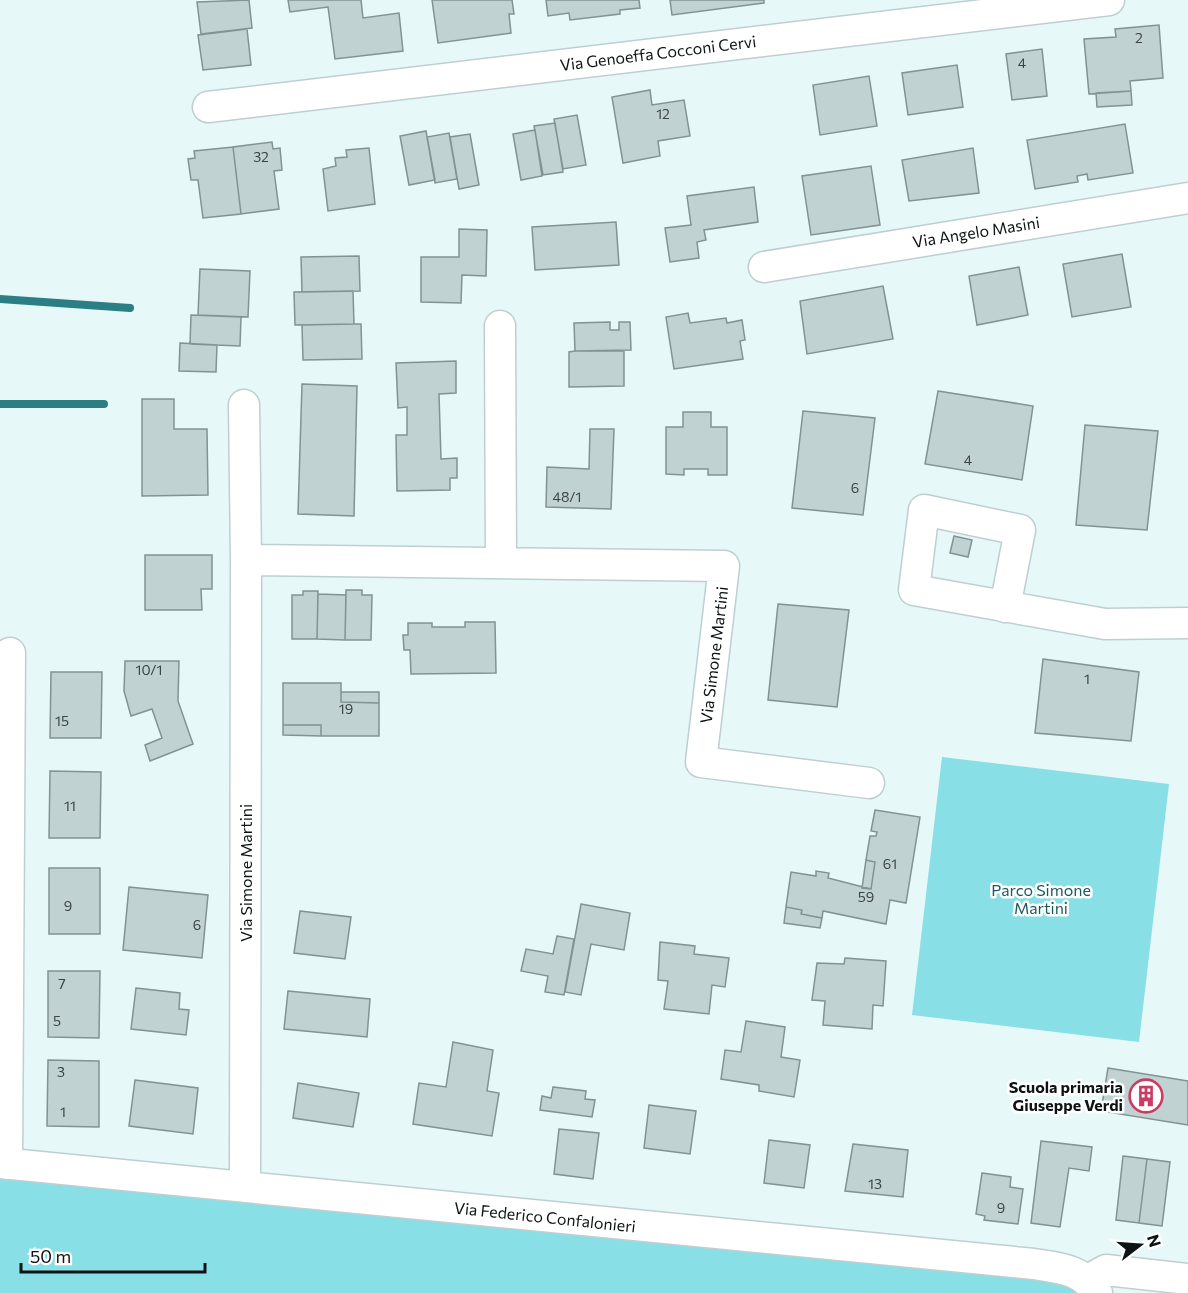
<svg xmlns="http://www.w3.org/2000/svg" width="1188" height="1293" font-family="Commissioner,sans-serif">
<style>
.green{fill:#88dfe6}
.lines{fill:none;stroke-linecap:round;stroke-linejoin:round}
.stream{stroke:#2c7e85;stroke-width:8}
.building{fill:#c1d2d3;stroke:#839293;stroke-width:1.5}
.minor-casing{stroke:#bfcfd1;stroke-width:33}
.minor{stroke:#fff;stroke-width:30}
.labels{text-anchor:middle;stroke-width:5;stroke-linejoin:round;paint-order:stroke}
.number-label{font-size:14px;fill:#3b4444}
.street-label{font-size:16px;fill:#0e1414;stroke:#fff}
.park-label{font-size:16px;fill:#1b595e;stroke:#fff}
.poi-label{font-size:16px;font-weight:bold;fill:#0e1414;stroke:#fff;text-anchor:end}
</style>
<rect width="100%" height="100%" fill="#e7f8f9"/>
<path class="green" d="M 942,757 L 1169,784 L 1139,1042 L 912,1015 Z
M 0,1163 L 989,1260 L 1097,1293 L 0,1293 Z"/>
<g class="lines">
<path class="stream" d="M 0,299 L 130,308
M 0,404 L 104,404"/>
</g>
<path class="building" d="M 249,0 L 252,28 L 201,34 L 197,2 Z
M 288,0 L 361,0 L 363,18 L 399,13 L 403,51 L 335,59 L 328,7 L 290,12 Z
M 432,0 L 512,0 L 514,14 L 509,14 L 511,33 L 438,43 Z
M 546,0 L 639,0 L 640,8 L 620,10 L 620,14 L 570,20 L 569,13 L 548,16 Z
M 670,0 L 764,0 L 764,3 L 672,15 Z
M 1159,25 L 1163,78 L 1130,81 L 1131,91 L 1089,94 L 1084,39 L 1116,37 L 1115,29 Z
M 247,29 L 251,65 L 203,70 L 198,35 Z
M 1042,49 L 1047,96 L 1012,100 L 1006,54 Z
M 957,65 L 963,107 L 908,115 L 902,73 Z
M 869,76 L 877,126 L 820,135 L 813,85 Z
M 650,90 L 652,105 L 684,100 L 690,136 L 658,141 L 660,156 L 623,163 L 612,97 Z
M 1131,91 L 1132,105 L 1097,107 L 1096,93 Z
M 577,115 L 586,165 L 563,169 L 554,119 Z
M 555,123 L 563,172 L 543,175 L 534,126 Z
M 1125,124 L 1133,173 L 1088,180 L 1087,174 L 1077,176 L 1078,182 L 1035,189 L 1027,140 Z
M 535,130 L 542,176 L 521,180 L 513,134 Z
M 426,131 L 435,180 L 409,185 L 400,136 Z
M 449,133 L 457,179 L 435,183 L 427,137 Z
M 470,134 L 479,185 L 459,189 L 450,137 Z
M 272,142 L 273,149 L 280,148 L 282,170 L 274,171 L 279,209 L 241,214 L 233,147 Z
M 233,147 L 241,214 L 203,218 L 198,180 L 191,180 L 188,159 L 195,158 L 194,151 Z
M 369,148 L 375,204 L 328,211 L 323,169 L 336,166 L 335,158 L 347,157 L 346,150 Z
M 973,148 L 979,193 L 909,201 L 902,160 Z
M 871,166 L 880,225 L 811,235 L 802,176 Z
M 754,187 L 758,222 L 704,230 L 706,240 L 697,242 L 699,258 L 670,262 L 665,228 L 691,225 L 687,196 Z
M 616,222 L 619,265 L 535,270 L 532,227 Z
M 459,229 L 487,230 L 486,276 L 462,275 L 461,303 L 421,302 L 421,257 L 459,257 Z
M 1122,254 L 1131,307 L 1072,317 L 1063,264 Z
M 359,256 L 360,291 L 302,292 L 301,257 Z
M 1019,267 L 1028,315 L 977,325 L 969,276 Z
M 200,269 L 250,271 L 248,317 L 198,315 Z
M 883,286 L 893,339 L 807,354 L 800,301 Z
M 353,291 L 354,324 L 295,325 L 294,292 Z
M 688,313 L 690,323 L 726,318 L 727,323 L 742,320 L 745,340 L 740,341 L 743,359 L 674,369 L 666,317 Z
M 191,315 L 241,317 L 240,346 L 190,344 Z
M 610,322 L 610,330 L 619,330 L 619,322 L 630,322 L 631,350 L 575,351 L 574,323 Z
M 354,324 L 361,324 L 362,359 L 303,360 L 302,325 Z
M 180,343 L 217,345 L 216,372 L 179,371 Z
M 575,351 L 624,351 L 624,386 L 569,387 L 569,352 Z
M 456,361 L 456,393 L 439,394 L 441,459 L 457,458 L 457,478 L 450,478 L 450,490 L 397,491 L 396,435 L 407,435 L 407,407 L 398,408 L 396,363 Z
M 302,384 L 357,386 L 354,516 L 298,514 Z
M 938,391 L 1033,406 L 1022,480 L 925,464 Z
M 142,399 L 174,399 L 174,429 L 207,429 L 208,495 L 142,496 Z
M 803,411 L 875,418 L 863,515 L 792,508 Z
M 683,412 L 711,412 L 711,427 L 727,427 L 727,475 L 708,475 L 708,469 L 684,469 L 684,475 L 666,474 L 666,427 L 683,427 Z
M 1085,425 L 1158,431 L 1147,530 L 1076,525 Z
M 590,429 L 614,429 L 611,509 L 546,507 L 547,467 L 589,469 Z
M 954,536 L 972,540 L 968,557 L 950,553 Z
M 145,555 L 212,555 L 212,589 L 201,589 L 202,610 L 145,610 Z
M 346,590 L 362,590 L 362,595 L 372,595 L 371,640 L 345,640 Z
M 303,591 L 318,591 L 317,639 L 292,639 L 292,595 L 303,595 Z
M 318,594 L 346,595 L 345,640 L 317,639 Z
M 778,604 L 849,610 L 837,707 L 768,700 Z
M 465,622 L 495,622 L 496,673 L 411,674 L 410,650 L 404,650 L 403,635 L 408,635 L 408,623 L 432,623 L 432,627 L 465,627 Z
M 1043,659 L 1139,672 L 1131,741 L 1035,733 Z
M 125,661 L 179,661 L 178,701 L 193,744 L 150,761 L 145,745 L 162,738 L 152,709 L 131,716 L 124,691 Z
M 51,672 L 102,672 L 101,738 L 50,738 Z
M 283,683 L 341,683 L 341,702 L 379,703 L 379,736 L 321,736 L 321,725 L 283,725 Z
M 341,692 L 379,692 L 379,703 L 341,702 Z
M 283,725 L 321,725 L 321,736 L 283,735 Z
M 50,771 L 101,772 L 100,838 L 49,838 Z
M 875,810 L 920,817 L 906,903 L 890,900 L 886,924 L 823,911 L 822,918 L 801,914 L 802,910 L 786,907 L 791,872 L 816,876 L 816,871 L 829,873 L 828,878 L 871,889 L 875,862 L 866,860 L 870,836 L 876,836 L 877,832 L 871,831 Z
M 866,860 L 875,862 L 871,889 L 862,888 Z
M 49,868 L 100,868 L 100,934 L 49,934 Z
M 129,887 L 208,895 L 202,958 L 123,950 Z
M 581,904 L 630,913 L 624,950 L 591,944 L 581,995 L 565,992 Z
M 786,907 L 802,910 L 801,914 L 822,918 L 820,928 L 784,923 Z
M 300,911 L 351,917 L 345,959 L 294,953 Z
M 557,936 L 574,939 L 564,995 L 545,992 L 548,976 L 521,971 L 526,949 L 553,954 Z
M 660,942 L 695,946 L 694,954 L 729,958 L 725,987 L 712,985 L 709,1014 L 664,1009 L 668,981 L 658,980 Z
M 845,958 L 886,961 L 883,1006 L 873,1005 L 872,1029 L 823,1025 L 825,1001 L 812,1000 L 817,963 L 844,964 Z
M 48,971 L 100,971 L 99,1038 L 48,1037 Z
M 136,988 L 180,993 L 179,1009 L 189,1010 L 186,1035 L 131,1029 Z
M 288,991 L 370,999 L 367,1037 L 284,1029 Z
M 746,1021 L 785,1027 L 781,1057 L 800,1060 L 794,1097 L 759,1091 L 759,1085 L 721,1079 L 725,1050 L 741,1052 Z
M 453,1042 L 493,1050 L 487,1091 L 499,1093 L 492,1136 L 413,1124 L 419,1083 L 446,1087 Z
M 48,1060 L 99,1061 L 99,1127 L 47,1126 Z
M 1108,1068 L 1188,1081 L 1188,1125 L 1101,1111 Z
M 135,1080 L 198,1088 L 193,1134 L 129,1126 Z
M 298,1083 L 359,1093 L 353,1127 L 293,1118 Z
M 553,1087 L 586,1091 L 585,1099 L 595,1100 L 592,1117 L 540,1110 L 542,1096 L 551,1098 Z
M 649,1105 L 696,1111 L 690,1154 L 644,1148 Z
M 559,1129 L 599,1133 L 593,1179 L 554,1174 Z
M 769,1140 L 810,1145 L 804,1188 L 764,1183 Z
M 1041,1141 L 1092,1147 L 1089,1171 L 1069,1168 L 1060,1227 L 1031,1223 Z
M 853,1144 L 908,1150 L 903,1197 L 845,1191 Z
M 1123,1156 L 1147,1159 L 1139,1223 L 1116,1220 Z
M 1147,1159 L 1170,1162 L 1162,1226 L 1139,1223 Z
M 982,1173 L 1011,1177 L 1010,1187 L 1023,1189 L 1018,1224 L 984,1220 L 985,1216 L 976,1214 Z"/>
<g class="lines">
<g class="minor-casing">
<path id="minor" d="M 208,107 L 1109,0
M 764,267 L 1188,198
M 500,326 L 501,562
M 244,405 L 246,560 L 245,1187
M 246,560 L 724,566 L 701,762 L 869,783
M 1005,607 L 1020,530 L 924,510 L 914,590 L 1105,624 L 1188,623
M 0,1163 L 1034,1264 C 1059,1268 1082,1269 1097,1293
M 7,1164 L 10,653
M 1088,1280 L 1106,1270 L 1188,1279"/>
</g>
<use href="#minor" class="minor"/>
</g>
<defs>
<g id="building-ring" transform="scale(1.725)"><circle r="9.5" fill="#fff" stroke="#cb3c64" stroke-width="1.5"/><path d="M-4-6H4V6H1V3H-1V6H-4ZM-2.5-4.3h1.7v1.8h-1.7ZM.8-4.3h1.7v1.8H.8ZM-2.5-1h1.7V.8h-1.7ZM.8-1h1.7V.8H.8Z" fill="#cb3c64"/></g>
</defs>
<g fill-rule="evenodd">
<use href="#building-ring" x="1146" y="1096"/>
</g>
<g class="labels">
<g class="number-label">
<text x="1139" y="43">2</text>
<text x="1022" y="68">4</text>
<text x="663" y="119">12</text>
<text x="261" y="162">32</text>
<text x="968" y="465">4</text>
<text x="855" y="493">6</text>
<text x="567" y="502">48/1</text>
<text x="149" y="675">10/1</text>
<text x="1087" y="684">1</text>
<text x="346" y="714">19</text>
<text x="62" y="726">15</text>
<text x="70" y="811">11</text>
<text x="890" y="869">61</text>
<text x="866" y="902">59</text>
<text x="68" y="911">9</text>
<text x="197" y="930">6</text>
<text x="62" y="989">7</text>
<text x="57" y="1026">5</text>
<text x="61" y="1077">3</text>
<text x="63" y="1117">1</text>
<text x="875" y="1189">13</text>
<text x="1001" y="1213">9</text>
</g>
<g class="street-label">
<text transform="translate(658 53) rotate(-7)" y="6">Via Genoeffa Cocconi Cervi</text>
<text transform="translate(976 232) rotate(-9)" y="6">Via Angelo Masini</text>
<text transform="translate(714 655) rotate(-83)" y="6">Via Simone Martini</text>
<text transform="translate(246 873) rotate(-90)" y="6">Via Simone Martini</text>
<text transform="translate(545 1217) rotate(6)" y="6">Via Federico Confalonieri</text>
</g>
<g class="park-label">
<text x="1041" y="896">Parco Simone<tspan x="1041" dy="18">Martini</tspan></text>
</g>
<g class="poi-label">
<text x="1123" y="1093">Scuola primaria<tspan x="1123" dy="18">Giuseppe Verdi</tspan></text>
</g>
</g>
<g transform="translate(1140 1245) rotate(73)" stroke="#ffffff" stroke-width="4.5" paint-order="stroke">
<path d="M0-4.5L10 22L0 15L-10 22Z" fill="#0e1414"/>
<text y="-9" font-size="16" font-weight="bold" text-anchor="middle" fill="#0e1414">N</text>
</g>
<path d="M21 1263v9h184v-9" fill="none" stroke="#0e1414" stroke-width="3"/>
<text x="30" y="1263" font-size="18" fill="#0e1414" stroke="#ffffff" stroke-width="4.5" paint-order="stroke">50 m</text>
</svg>
